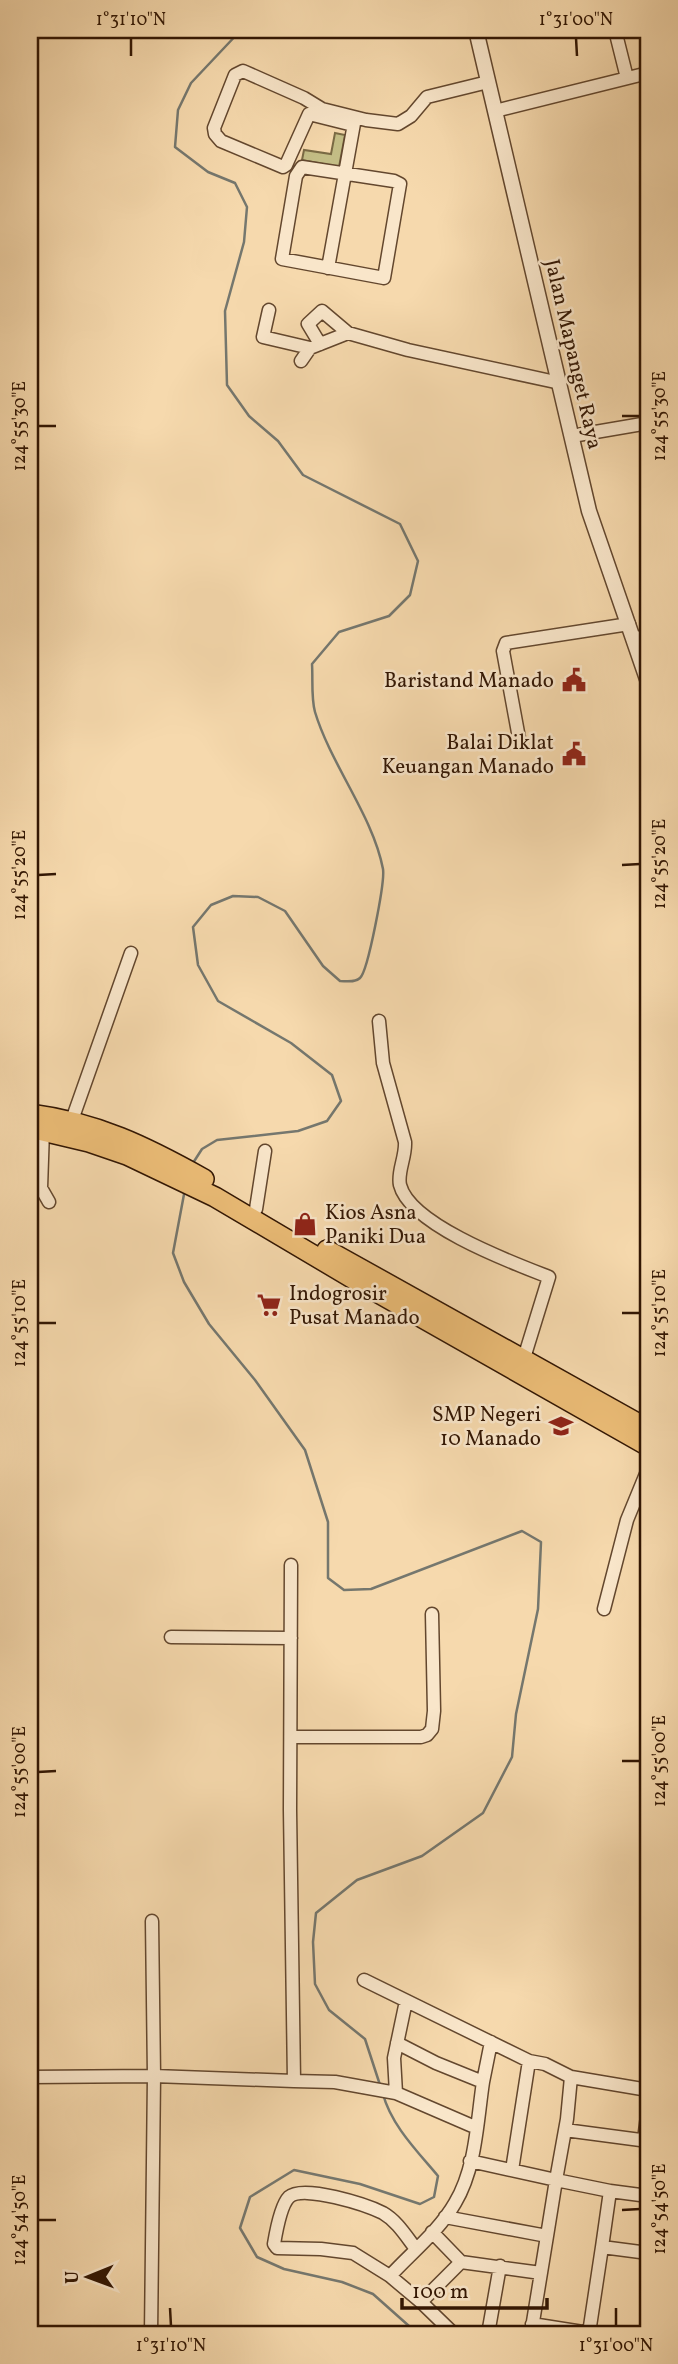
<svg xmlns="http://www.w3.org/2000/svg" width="678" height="2364" font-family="Vollkorn,serif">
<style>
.green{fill:#c3bd85;stroke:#7a6a44;stroke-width:2}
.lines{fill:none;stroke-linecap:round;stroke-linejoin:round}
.stream{stroke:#75776e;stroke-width:2.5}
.minor-casing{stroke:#63472e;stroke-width:15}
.tertiary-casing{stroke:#63472e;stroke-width:17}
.trunk-casing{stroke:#321603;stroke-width:22}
.minor{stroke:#f9e6ca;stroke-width:12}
.tertiary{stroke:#f9e6ca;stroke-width:14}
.trunk{stroke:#ebbc76;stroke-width:19}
.ticks{fill:none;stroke:#321603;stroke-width:2.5}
.labels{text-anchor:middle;stroke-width:5;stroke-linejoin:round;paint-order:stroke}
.street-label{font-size:21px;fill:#321603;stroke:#f9e6ca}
.poi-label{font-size:21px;fill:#321603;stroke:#f9e6ca;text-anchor:end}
.neatline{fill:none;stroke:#321603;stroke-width:2.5}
.ticks-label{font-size:18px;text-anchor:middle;fill:#321603}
</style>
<rect width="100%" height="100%" fill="#f6d9ad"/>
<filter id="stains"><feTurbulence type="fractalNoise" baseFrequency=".00286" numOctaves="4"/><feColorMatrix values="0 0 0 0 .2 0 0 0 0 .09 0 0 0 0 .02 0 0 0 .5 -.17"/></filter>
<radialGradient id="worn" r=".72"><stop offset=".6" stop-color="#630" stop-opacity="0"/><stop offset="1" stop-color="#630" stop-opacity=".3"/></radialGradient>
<path class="green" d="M 335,133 L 345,135 L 339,167 L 302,160 L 304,150 L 331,154 Z"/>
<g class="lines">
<path class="stream" d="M 193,1163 L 202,1149 L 217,1140 L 298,1131 L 327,1121 L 341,1101 L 332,1075 L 291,1043 L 218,1001 L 198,965 L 193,927 L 211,905 L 233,896 L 258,897 L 285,911 L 323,966 L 340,981 C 346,981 355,983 360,978 C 368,971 385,882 383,869 C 373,816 331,765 315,712 C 311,698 313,679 312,664 L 339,632 L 389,616 L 410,595 L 418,561 L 400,524 L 303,475 L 278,441 L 249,416 L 227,385 L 225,311 L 244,242 L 247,207 L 235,183 L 208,172 L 175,147 L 178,110 L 191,83 L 241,30
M 185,1189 L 173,1253 L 184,1282 L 209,1324 L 255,1380 L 305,1450 L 328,1522 L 328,1578 L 344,1590 L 371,1589 L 522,1531 L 541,1542 L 538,1609 L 516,1714 L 512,1757 L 483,1813 L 422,1856 L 357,1880 L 316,1913 L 313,1942 L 315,1984 L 329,2010 L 365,2039 L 380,2085
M 383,2094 C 391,2125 418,2152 438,2176 L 434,2197 L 420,2204 L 360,2184 L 294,2170 L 250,2197 L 240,2228 L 257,2257 L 284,2269 L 342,2282 L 373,2294 L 418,2334"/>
<g class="minor-casing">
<path id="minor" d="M 615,30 L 627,78
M 495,111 L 648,73
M 353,125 L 309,114 L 286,165 L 283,167 L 221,141 L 215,134 L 214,128 L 235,75 L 243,71 L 304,98 L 322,109 L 366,120 L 398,124 L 411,116 L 427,97 L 488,82
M 302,167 L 394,181 L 400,184 L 384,278 L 282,259 L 296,176 Z
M 328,268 L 355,118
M 269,310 L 263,337 L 310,348 L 301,361
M 320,344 L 308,324 L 322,311 L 348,333
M 310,348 L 348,333 L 408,350 L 560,383
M 572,436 L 648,423
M 634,639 L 648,635
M 519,738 L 503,651 L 506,643 L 629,624
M 379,1021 L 383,1063 L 405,1142 C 406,1157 397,1172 400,1185 C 410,1225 513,1263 549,1277 L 524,1358
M 72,1120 L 131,953
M 43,1130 L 41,1188 L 49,1202
M 256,1209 L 265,1151
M 604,1609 L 627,1520 L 648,1469
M 171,1637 L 291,1638
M 292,1737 L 421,1737 L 427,1735 L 432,1729 L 434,1711 L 432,1614
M 364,1980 L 529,2061 L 545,2064 L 571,2077 L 567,2119 L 556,2180 L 610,2191 L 602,2247
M 406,2001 L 394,2058 L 396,2093 L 477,2128
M 397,2043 L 436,2063 L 483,2082 L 491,2042
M 30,2077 L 154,2076 L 294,2081 L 290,1810 L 291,1565
M 571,2077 L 648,2090
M 294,2081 L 335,2082 L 396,2093
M 565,2130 L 648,2141
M 644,2140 L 648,2108
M 470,2161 L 556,2180 L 547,2236
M 512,2170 L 529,2061
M 610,2191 L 648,2196
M 445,2217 L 547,2236 L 531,2334
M 432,2232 L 461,2262
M 416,2249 C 406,2236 397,2221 383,2213 C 367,2205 303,2184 289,2197 C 281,2205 276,2232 274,2244 L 277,2248 L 321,2249 L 353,2253 L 390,2276 L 421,2302 L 454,2334
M 390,2276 C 411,2253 439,2231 455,2203 C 476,2168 477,2122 483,2082
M 421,2302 L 461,2262 L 541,2273
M 532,2324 L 589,2333 L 602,2247 L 648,2253
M 151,2334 L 154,2076 L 152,1921
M 488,2334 L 500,2266"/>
</g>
<g class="tertiary-casing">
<path id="tertiary" d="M 476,30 L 589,511 L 648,682"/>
</g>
<g class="trunk-casing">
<path id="trunk" d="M 30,1114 C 98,1123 145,1146 204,1179
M 30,1128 L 89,1142 L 127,1155 L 215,1197 L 352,1278 L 648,1446
M 327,1250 L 648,1429"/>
</g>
<use href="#minor" class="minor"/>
<use href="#tertiary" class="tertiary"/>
<use href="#trunk" class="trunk"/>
</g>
<path class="ticks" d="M 131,38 L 131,56M 576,38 L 577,56M 622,416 L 640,416M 38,426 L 56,426M 622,865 L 640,864M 38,875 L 56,874M 622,1313 L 640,1313M 38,1323 L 56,1323M 622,1761 L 640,1761M 38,1772 L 56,1771M 622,2210 L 640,2209M 38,2220 L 56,2220M 170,2308 L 171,2326M 616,2308 L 616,2326"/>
<defs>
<g id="civic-bare" transform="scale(1.89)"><path d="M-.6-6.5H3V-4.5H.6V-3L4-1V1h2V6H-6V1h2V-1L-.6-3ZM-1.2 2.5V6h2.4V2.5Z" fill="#8f2418" stroke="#f9e6ca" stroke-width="2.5" paint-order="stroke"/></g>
<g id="shop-bare" transform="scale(1.89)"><path d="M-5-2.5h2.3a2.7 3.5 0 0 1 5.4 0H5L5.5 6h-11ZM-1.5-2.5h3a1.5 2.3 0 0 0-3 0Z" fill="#8f2418" stroke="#f9e6ca" stroke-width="2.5" paint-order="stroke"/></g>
<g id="supermarket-bare" transform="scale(1.89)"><path d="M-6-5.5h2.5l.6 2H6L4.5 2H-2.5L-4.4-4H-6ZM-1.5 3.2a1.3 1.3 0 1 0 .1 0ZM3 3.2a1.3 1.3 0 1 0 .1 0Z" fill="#8f2418" stroke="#f9e6ca" stroke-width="2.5" paint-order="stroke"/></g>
<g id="school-bare" transform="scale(1.89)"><path d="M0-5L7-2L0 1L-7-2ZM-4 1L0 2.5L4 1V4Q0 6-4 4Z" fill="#8f2418" stroke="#f9e6ca" stroke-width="2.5" paint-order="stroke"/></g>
</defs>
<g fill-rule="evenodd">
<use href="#civic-bare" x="574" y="680"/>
<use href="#civic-bare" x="574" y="754"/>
<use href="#shop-bare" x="305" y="1224"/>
<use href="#supermarket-bare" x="269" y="1305"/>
<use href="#school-bare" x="561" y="1426"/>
</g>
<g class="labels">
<g class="street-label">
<text transform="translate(574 354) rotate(77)" y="7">Jalan Mapanget Raya</text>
</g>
<g class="poi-label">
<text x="554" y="687">Baristand Manado</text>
<text x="554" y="749">Balai Diklat<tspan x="554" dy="24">Keuangan Manado</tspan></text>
<text x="325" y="1219" text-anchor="start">Kios Asna<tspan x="325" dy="24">Paniki Dua</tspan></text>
<text x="289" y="1300" text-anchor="start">Indogrosir<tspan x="289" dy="24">Pusat Manado</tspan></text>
<text x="541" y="1421">SMP Negeri<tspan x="541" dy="24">10 Manado</tspan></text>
</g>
</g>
<rect width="678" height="2364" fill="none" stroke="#f6d9ad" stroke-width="77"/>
<g transform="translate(88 2277) rotate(269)" stroke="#f9e6ca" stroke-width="5" paint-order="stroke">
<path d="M0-5L12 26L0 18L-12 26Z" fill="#321603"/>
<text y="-10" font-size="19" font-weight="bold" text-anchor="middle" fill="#321603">U</text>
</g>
<path d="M402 2298v10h145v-10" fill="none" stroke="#321603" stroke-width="3.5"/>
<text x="412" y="2298" font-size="21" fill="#321603" stroke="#f9e6ca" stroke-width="5" paint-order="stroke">100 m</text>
<rect x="38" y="38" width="602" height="2288" class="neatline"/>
<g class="ticks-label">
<text x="131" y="25">1°31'10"N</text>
<text x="576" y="25">1°31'00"N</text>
<text transform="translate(659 416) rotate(-90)" y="6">124°55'30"E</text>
<text transform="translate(19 426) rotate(-90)" y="6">124°55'30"E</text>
<text transform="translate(659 864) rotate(-90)" y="6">124°55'20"E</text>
<text transform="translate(19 875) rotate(-90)" y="6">124°55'20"E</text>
<text transform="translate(659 1313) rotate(-90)" y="6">124°55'10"E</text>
<text transform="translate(19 1323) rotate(-90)" y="6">124°55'10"E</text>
<text transform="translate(659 1761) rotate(-90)" y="6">124°55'00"E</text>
<text transform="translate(19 1772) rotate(-90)" y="6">124°55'00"E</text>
<text transform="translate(659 2209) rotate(-90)" y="6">124°54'50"E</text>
<text transform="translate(19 2220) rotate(-90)" y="6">124°54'50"E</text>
<text x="171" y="2351">1°31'10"N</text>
<text x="616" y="2351">1°31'00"N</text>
</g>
<rect width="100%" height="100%" filter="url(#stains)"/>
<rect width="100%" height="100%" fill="url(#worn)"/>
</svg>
